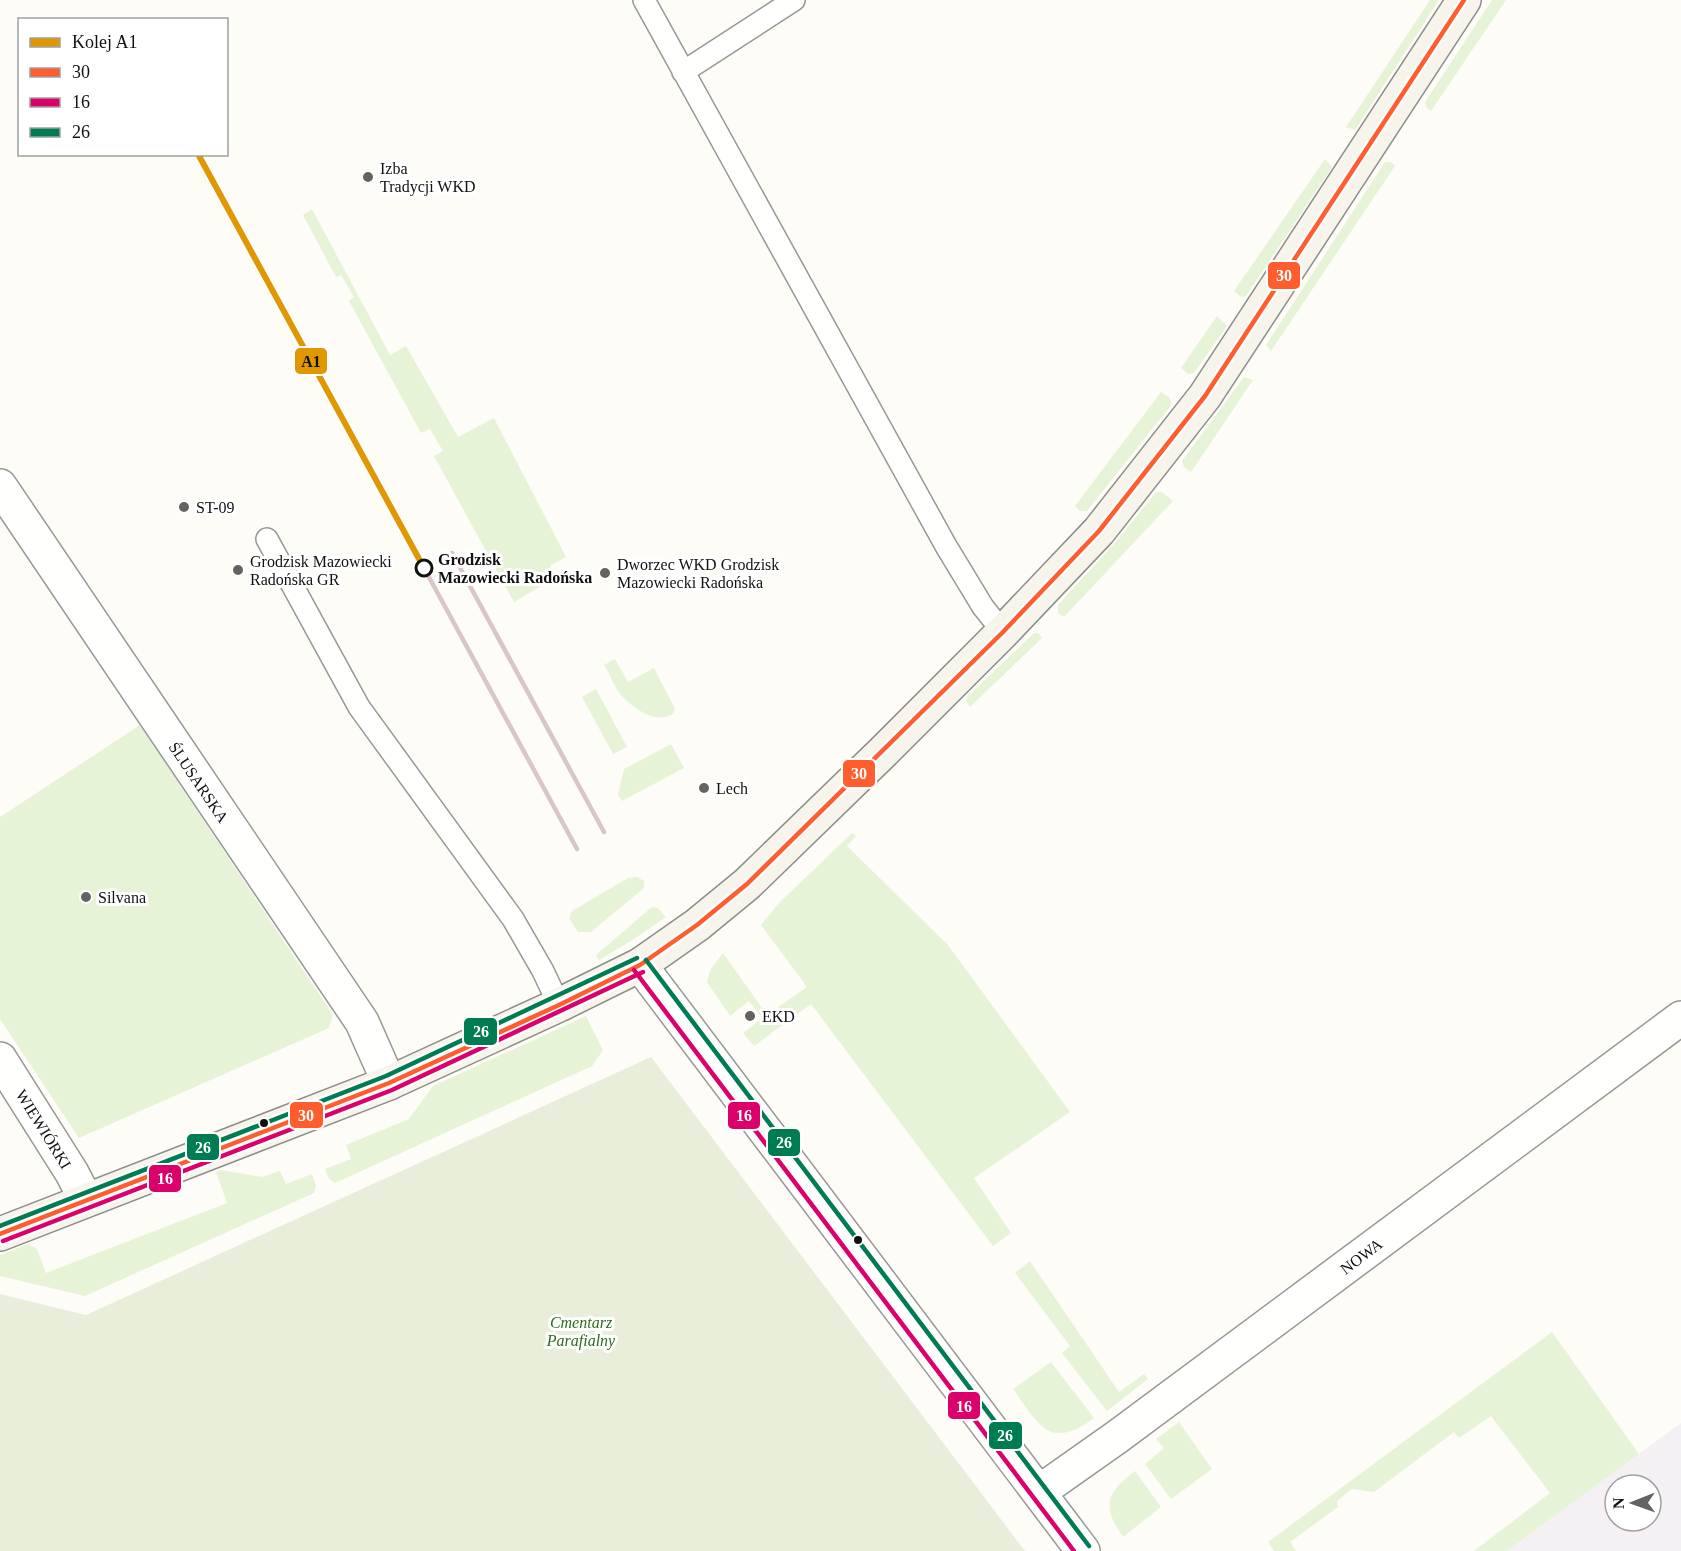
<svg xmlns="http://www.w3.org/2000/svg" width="1681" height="1551" font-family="'Times New Roman',serif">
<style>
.industrial{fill:#f5f0f3;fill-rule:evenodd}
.green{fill:#e7f3d7}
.cemetery{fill:#e9eedb}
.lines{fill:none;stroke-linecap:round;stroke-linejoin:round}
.lane-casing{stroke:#979795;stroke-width:24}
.street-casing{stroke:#979795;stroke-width:36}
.secondary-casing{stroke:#8e8d8b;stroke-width:36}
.lane{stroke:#fffffe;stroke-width:21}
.street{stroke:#fffffe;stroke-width:33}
.secondary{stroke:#f6f4eb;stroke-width:33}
.rail{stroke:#d9c6c7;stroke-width:4.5}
.bus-1-casing{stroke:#fff;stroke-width:9}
.bus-2-casing{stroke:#fff;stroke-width:9}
.bus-3-casing{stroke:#fff;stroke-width:9}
.bus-1{stroke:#ff5d2d;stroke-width:4.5}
.bus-2{stroke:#dc006a;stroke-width:4.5}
.bus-3{stroke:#007c52;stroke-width:4.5}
.rail-1-casing{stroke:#fff;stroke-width:10}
.rail-1{stroke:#e09702;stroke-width:6}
.poi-dot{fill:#646362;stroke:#fff;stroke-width:2}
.stop-dot{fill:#fff;stroke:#111;stroke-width:3}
.bus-dot{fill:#111;stroke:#fff;stroke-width:2}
.labels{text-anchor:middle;stroke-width:6;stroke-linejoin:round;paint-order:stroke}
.poi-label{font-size:16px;fill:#111;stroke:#fff;text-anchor:start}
.stop-label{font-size:16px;font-weight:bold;fill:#111;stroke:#fff;text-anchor:start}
.street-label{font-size:16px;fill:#111;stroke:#fff}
.park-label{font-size:16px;font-style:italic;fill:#2f6b1f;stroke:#fff}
.line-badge{stroke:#fff;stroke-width:2}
.badge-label{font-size:16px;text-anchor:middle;font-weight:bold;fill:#fff}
.pale-badge-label{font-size:16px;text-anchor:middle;font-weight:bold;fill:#111}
</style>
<rect width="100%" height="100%" fill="#fdfcf7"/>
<path class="industrial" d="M 1681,1423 L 1681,1551 L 1507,1551 L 1556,1515 ZM 1615,1485 L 1651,1485 L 1651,1521 L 1615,1521 Z"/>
<path class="green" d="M 1430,0 L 1439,0 L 1355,130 L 1346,127 Z
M 1492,0 L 1506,0 L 1431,111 L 1427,108 L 1425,102 Z
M 1325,159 L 1332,167 L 1246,296 L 1241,297 L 1234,291 Z
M 1385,162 L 1391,162 L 1395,166 L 1271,351 L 1266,345 Z
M 312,209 L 390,355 L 406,346 L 458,437 L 494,418 L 566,557 L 551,565 L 546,583 L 514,602 L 434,456 L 443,451 L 430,429 L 421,433 L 349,301 L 354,297 L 341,275 L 336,277 L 303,215 Z
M 1217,316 L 1227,326 L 1194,373 L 1188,374 L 1181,368 Z
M 1244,377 L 1253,380 L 1191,472 L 1184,467 L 1182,461 Z
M 1161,392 L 1169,397 L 1172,404 L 1087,511 L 1080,511 L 1075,506 Z
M 1156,492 L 1162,492 L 1173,501 L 1064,617 L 1058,613 L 1058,605 L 1115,543 Z
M 1034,633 L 1038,633 L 1042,638 L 970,707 L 967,703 L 967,697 Z
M 615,659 L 628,682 L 654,668 L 675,709 L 673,714 C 655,725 633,708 621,695 C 614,687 610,674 604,665 Z
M 596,689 L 627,747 L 613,754 L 582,697 Z
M 140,725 L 333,1015 L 329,1028 L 79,1138 L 0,1019 L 0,817 Z
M 671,744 L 684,768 L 622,801 L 618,795 L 624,769 Z
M 852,833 L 856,836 L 847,846 L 948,945 L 1070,1112 L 974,1178 L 1011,1233 L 993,1246 L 811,1004 L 754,1046 L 743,1033 L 762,1018 L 749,1001 L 730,1016 L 707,982 L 710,970 L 723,953 L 767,1015 L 807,987 L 761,925 L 780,902 Z
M 637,877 L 644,881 L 644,888 L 591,932 L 578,932 L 569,918 L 572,911 L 628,878 Z
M 652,907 L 658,908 L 666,917 L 631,941 L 599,960 L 596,955 Z
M 586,1016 L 603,1050 L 592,1066 L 335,1183 L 329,1179 L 325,1169 L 351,1159 L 346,1145 L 409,1119 L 433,1086 Z
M 221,1170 L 262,1177 L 280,1171 L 286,1184 L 312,1174 L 316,1185 L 314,1193 L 85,1296 L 0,1276 L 0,1255 L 28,1244 L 37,1249 L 46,1273 L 227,1203 L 216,1172 Z
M 1030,1261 L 1119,1392 L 1144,1374 L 1148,1379 L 1107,1411 L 1062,1353 L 1070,1346 L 1015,1273 Z
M 1552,1332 L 1639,1454 L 1507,1551 L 1474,1551 L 1550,1493 L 1491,1416 L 1459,1438 L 1454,1432 L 1374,1492 L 1352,1489 L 1337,1501 L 1338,1507 L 1290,1542 L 1296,1551 L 1274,1551 L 1268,1542 Z
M 1051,1362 L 1094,1418 C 1049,1452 1038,1423 1013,1389 Z
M 1179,1422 L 1212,1469 L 1171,1499 L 1145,1464 L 1164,1448 L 1156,1439 Z
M 1135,1471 L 1161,1507 L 1123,1537 C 1102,1506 1105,1494 1135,1471 Z"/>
<path class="cemetery" d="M 651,1057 L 1025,1551 L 0,1551 L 0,1294 L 86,1315 Z"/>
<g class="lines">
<g class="lane-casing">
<path id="lane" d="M 644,0 L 946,546 L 983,607 L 1003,632
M 683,72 L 794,0
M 267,539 L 359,707 L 513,919 L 543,971 L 559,1005"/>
</g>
<g class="street-casing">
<path id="street" d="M 0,486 L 362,1022 L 389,1083
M 640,965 L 1083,1551
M 0,1059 L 72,1173 L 86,1200
M 1039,1492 L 1117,1437 L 1681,1018"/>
</g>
<g class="secondary-casing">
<path id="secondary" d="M 0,1234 L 389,1083 L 559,1005 L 640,965 L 697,925 L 747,884 L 882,753 L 1003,632 L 1099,531 L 1205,396 L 1464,0"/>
</g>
<use href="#lane" class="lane"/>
<use href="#street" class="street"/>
<use href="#secondary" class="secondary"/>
<path class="rail" d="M 452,553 L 604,832
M 424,568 L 577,849"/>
<g class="bus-1-casing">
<path id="bus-1" d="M 0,1234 L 389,1083 L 559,1005 L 640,965 L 697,925 L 747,884 L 1003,632 L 1099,531 L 1205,396 L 1464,0"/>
</g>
<g class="bus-2-casing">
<path id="bus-2" d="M 634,970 L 1074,1551
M 3,1241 L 392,1090 L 643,972"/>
</g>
<g class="bus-3-casing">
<path id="bus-3" d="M 646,960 L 1089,1546
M 0,1226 L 386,1076 L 637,958"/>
</g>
<use href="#bus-1" class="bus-1"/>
<use href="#bus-2" class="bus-2"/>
<use href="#bus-3" class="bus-3"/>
<g class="rail-1-casing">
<path id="rail-1" d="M 198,154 L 424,568"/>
</g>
<use href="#rail-1" class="rail-1"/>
</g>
<g class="poi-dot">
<circle cx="368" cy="177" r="6"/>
<circle cx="184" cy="507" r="6"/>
<circle cx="238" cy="570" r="6"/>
<circle cx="605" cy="573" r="6"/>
<circle cx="704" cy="788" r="6"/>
<circle cx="86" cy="897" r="6"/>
<circle cx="750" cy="1016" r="6"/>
</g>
<circle class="stop-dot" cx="424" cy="568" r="8"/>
<g class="bus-dot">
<circle cx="264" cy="1123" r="5"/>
<circle cx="858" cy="1240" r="5"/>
</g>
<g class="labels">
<g class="poi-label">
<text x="380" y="174">Izba<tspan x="380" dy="18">Tradycji WKD</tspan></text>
<text x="196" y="513">ST-09</text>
<text x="250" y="567">Grodzisk Mazowiecki<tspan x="250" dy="18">Radońska GR</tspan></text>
<text x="617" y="570">Dworzec WKD Grodzisk<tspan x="617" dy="18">Mazowiecki Radońska</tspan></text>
<text x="716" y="794">Lech</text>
<text x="98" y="903">Silvana</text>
<text x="762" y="1022">EKD</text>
</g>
<g class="stop-label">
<text x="438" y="565">Grodzisk<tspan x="438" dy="18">Mazowiecki Radońska</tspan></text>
</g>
<g class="street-label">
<text transform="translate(199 782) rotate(56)" y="6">ŚLUSARSKA</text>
<text transform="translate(44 1129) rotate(58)" y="6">WIEWIÓRKI</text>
<text transform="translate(1361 1256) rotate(-37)" y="6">NOWA</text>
</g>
<g class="park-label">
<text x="581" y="1328">Cmentarz<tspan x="581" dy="18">Parafialny</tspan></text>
</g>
</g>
<g class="line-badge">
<rect x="1267" y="261" width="34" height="29" rx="6" fill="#ff5d2d"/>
<rect x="294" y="347" width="34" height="28" rx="6" fill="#e09702"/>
<rect x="842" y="759" width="34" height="29" rx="6" fill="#ff5d2d"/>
<rect x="463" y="1017" width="35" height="29" rx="6" fill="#007c52"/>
<rect x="289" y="1101" width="35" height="28" rx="6" fill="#ff5d2d"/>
<rect x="727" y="1101" width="34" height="29" rx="6" fill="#dc006a"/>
<rect x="767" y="1128" width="34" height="29" rx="6" fill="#007c52"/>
<rect x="186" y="1133" width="34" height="28" rx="6" fill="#007c52"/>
<rect x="148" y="1164" width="34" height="29" rx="6" fill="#dc006a"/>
<rect x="947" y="1391" width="34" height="29" rx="6" fill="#dc006a"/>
<rect x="988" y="1421" width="35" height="29" rx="6" fill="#007c52"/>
</g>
<g class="badge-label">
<text x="1284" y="281">30</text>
<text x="859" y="779">30</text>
<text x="481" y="1037">26</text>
<text x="306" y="1121">30</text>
<text x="744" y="1121">16</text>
<text x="784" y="1148">26</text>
<text x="203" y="1153">26</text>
<text x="165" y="1184">16</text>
<text x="964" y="1412">16</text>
<text x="1005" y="1441">26</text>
</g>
<g class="pale-badge-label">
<text x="311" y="367">A1</text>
</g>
<rect x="18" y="18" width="210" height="138" fill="#ffffff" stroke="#a0a0a0" stroke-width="1.5"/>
<rect x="30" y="38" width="30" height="9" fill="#e09702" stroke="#a0a0a0" stroke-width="1.5"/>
<text x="72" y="48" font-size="18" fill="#111111">Kolej A1</text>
<rect x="30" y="68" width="30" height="9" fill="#ff5d2d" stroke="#a0a0a0" stroke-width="1.5"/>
<text x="72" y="78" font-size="18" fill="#111111">30</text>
<rect x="30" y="98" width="30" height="9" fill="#dc006a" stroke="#a0a0a0" stroke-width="1.5"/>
<text x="72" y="108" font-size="18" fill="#111111">16</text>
<rect x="30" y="128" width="30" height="9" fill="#007c52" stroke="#a0a0a0" stroke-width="1.5"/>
<text x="72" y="138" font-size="18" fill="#111111">26</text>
<g transform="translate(1633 1503) rotate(269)"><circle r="28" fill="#ffffff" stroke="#a0a0a0" stroke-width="1.5"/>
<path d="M0-4.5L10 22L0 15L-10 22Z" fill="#646362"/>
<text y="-9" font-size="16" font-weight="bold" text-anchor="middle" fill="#111111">N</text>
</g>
</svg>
